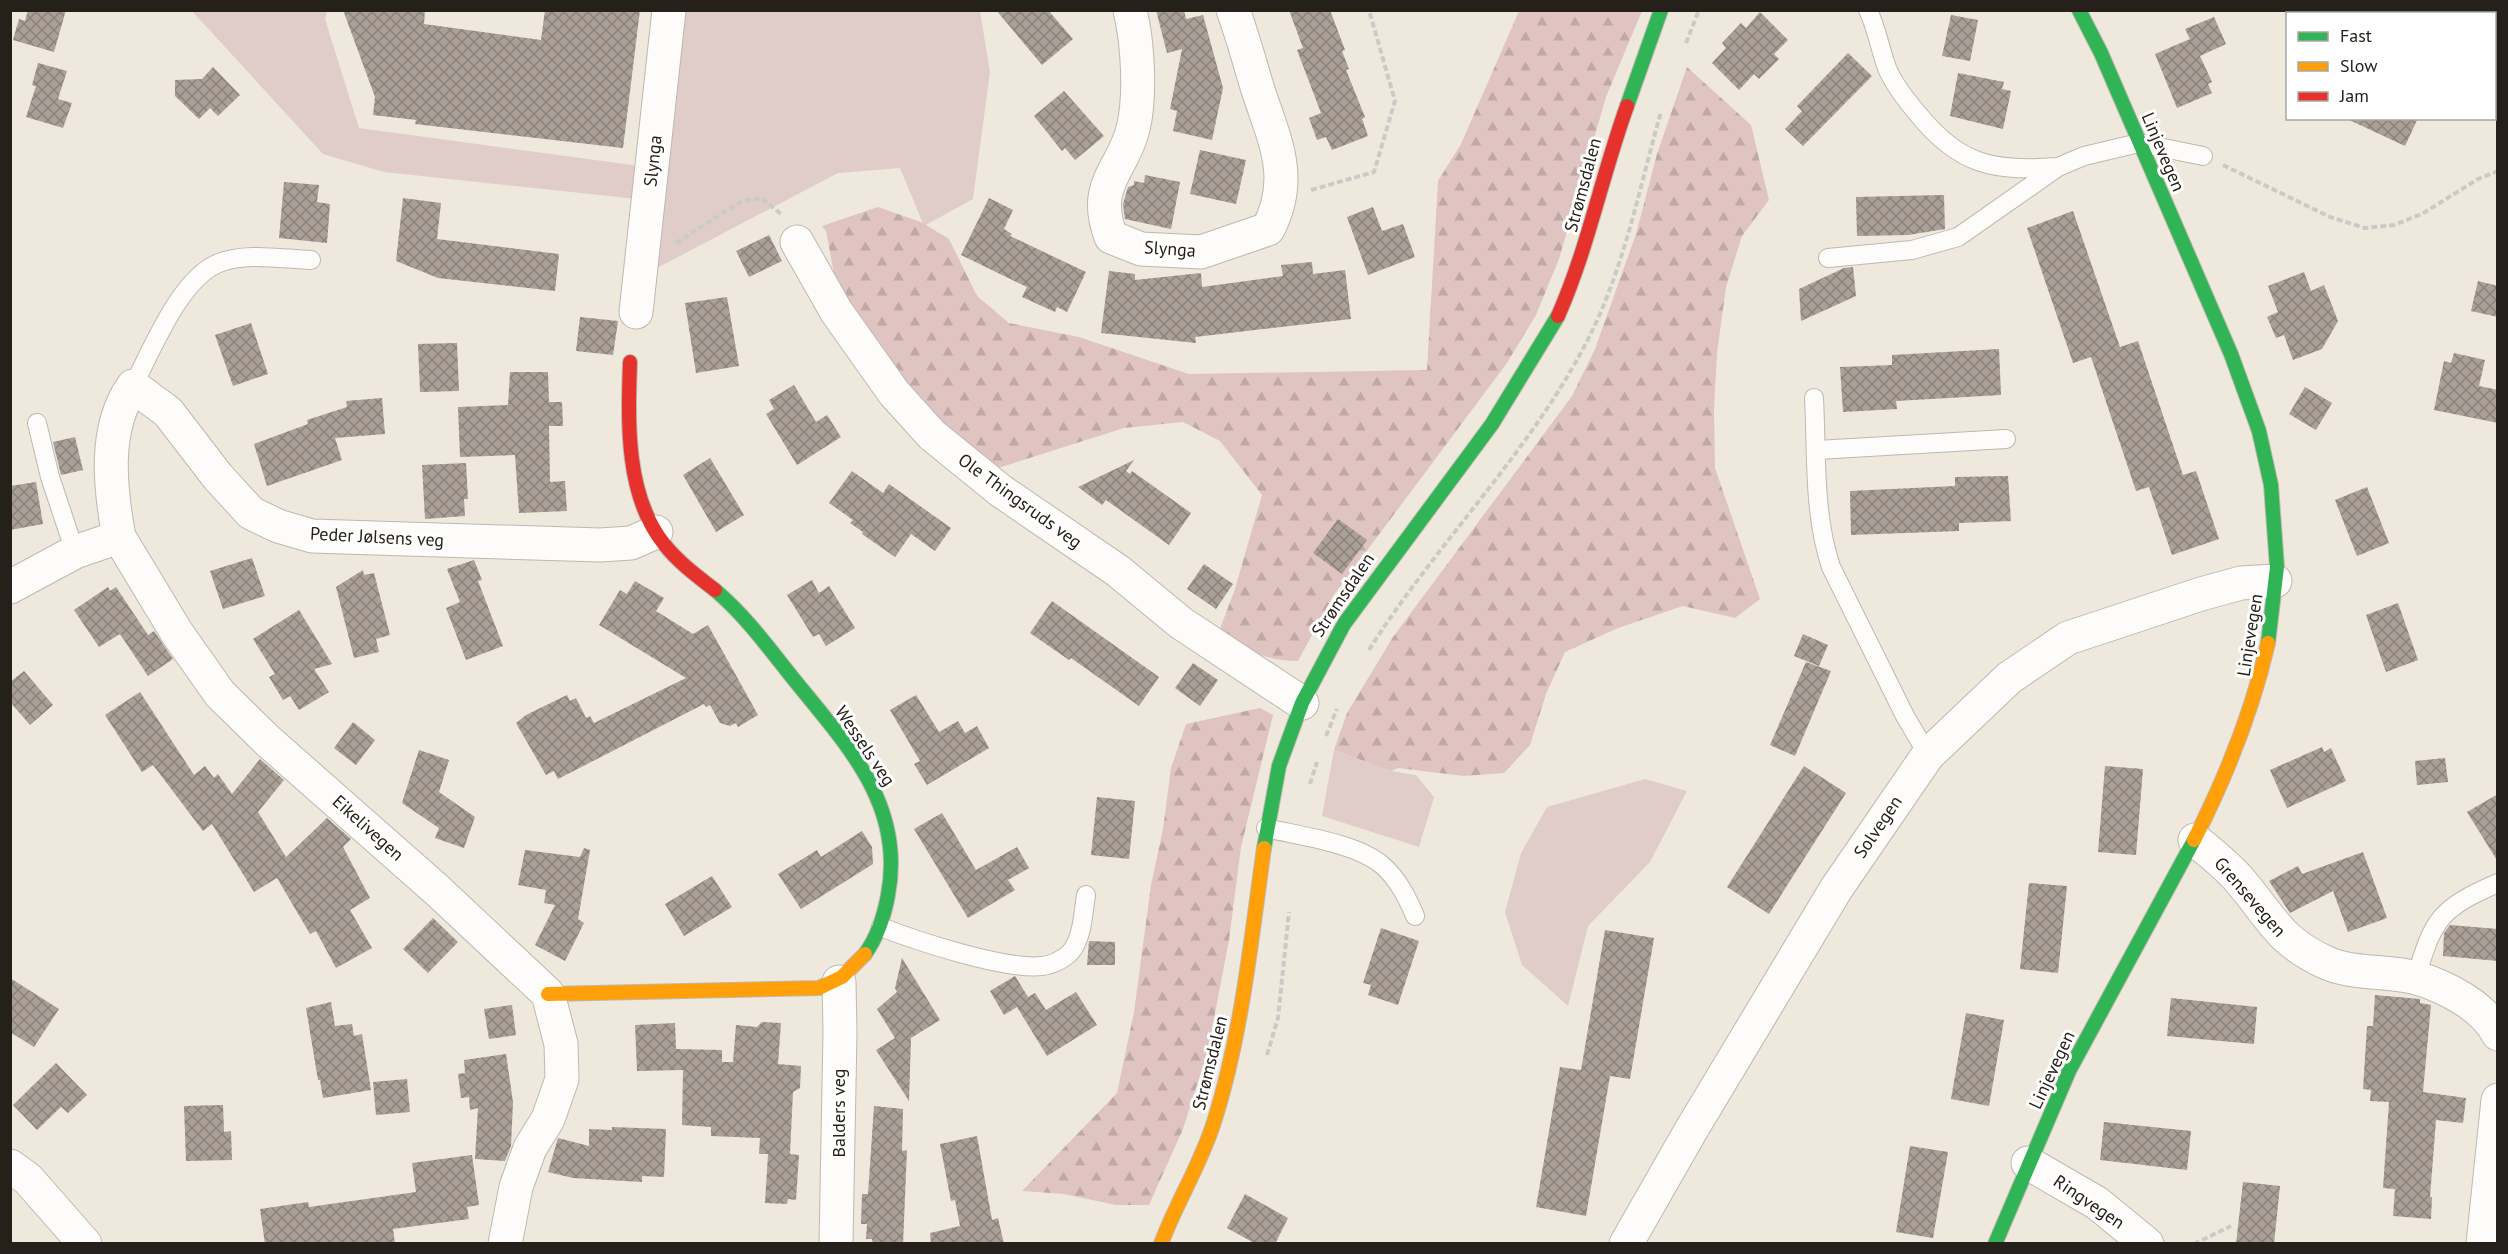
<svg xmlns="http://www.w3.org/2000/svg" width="2508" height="1254" font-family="'PT Sans',sans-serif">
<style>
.grass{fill:#e0cdca}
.forest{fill:url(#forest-firs)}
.building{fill:url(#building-cross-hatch)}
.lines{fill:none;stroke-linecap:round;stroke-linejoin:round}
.lane-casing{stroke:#beb8af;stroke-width:20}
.street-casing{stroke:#beb8af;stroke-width:35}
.fast-casing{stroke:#beb8af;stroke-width:16}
.slow-casing{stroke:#beb8af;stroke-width:16}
.jam-casing{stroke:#beb8af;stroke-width:16}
.path{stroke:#cccac7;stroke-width:4;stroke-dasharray:6 3;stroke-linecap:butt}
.lane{stroke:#fdfcfa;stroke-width:18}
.street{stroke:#fdfcfa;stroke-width:33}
.fast{stroke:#30b455;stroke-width:14}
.slow{stroke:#ff9f0a;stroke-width:14}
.jam{stroke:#e5322d;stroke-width:14}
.labels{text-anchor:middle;stroke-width:6;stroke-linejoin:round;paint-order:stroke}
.street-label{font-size:18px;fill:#252019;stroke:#fff}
</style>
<defs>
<pattern id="forest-firs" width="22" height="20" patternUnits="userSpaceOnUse" patternTransform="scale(1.5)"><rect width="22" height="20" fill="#dfc4c2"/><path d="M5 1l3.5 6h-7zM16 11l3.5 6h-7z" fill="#bfa8a6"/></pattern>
<pattern id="building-cross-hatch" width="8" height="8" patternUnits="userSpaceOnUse" patternTransform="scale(1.5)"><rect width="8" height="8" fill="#aaa098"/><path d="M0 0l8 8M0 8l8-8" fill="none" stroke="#8a827b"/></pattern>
</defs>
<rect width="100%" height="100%" fill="#efe8dd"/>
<path class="grass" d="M 192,11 L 327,11 L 325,19 L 359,128 L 640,166 L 683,11 L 980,11 L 990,72 L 973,199 L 924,226 L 900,168 L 838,173 L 657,268 L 665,202 L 384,172 L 323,154 Z
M 1334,750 L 1391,771 L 1416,775 L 1434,797 L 1419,847 L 1322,816 Z
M 1645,779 L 1687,791 L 1650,862 L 1588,926 L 1568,1006 L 1522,965 L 1505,912 L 1521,853 L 1547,807 Z"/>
<path class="forest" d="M 1519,11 L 1642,11 L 1606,97 L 1559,259 L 1536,315 L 1507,363 L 1333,596 L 1298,661 C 1268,661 1243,650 1218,634 L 1235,589 L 1262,495 L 1220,441 L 1183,422 L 1124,428 L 998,468 L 944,443 L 839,300 L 826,231 L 822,226 L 878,207 L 921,222 L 949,239 L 977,296 L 1009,323 L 1079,337 L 1189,374 L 1427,370 L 1438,181 L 1461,144 Z
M 1687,67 L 1751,125 L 1769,200 L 1742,236 L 1726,287 L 1717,353 L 1714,410 L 1715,468 L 1760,599 L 1735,618 L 1683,606 L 1618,628 L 1565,652 L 1546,694 L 1530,745 L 1504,773 L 1464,776 L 1398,768 L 1391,771 L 1334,750 L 1347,713 L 1393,637 L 1572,396 L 1595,349 L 1636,234 L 1657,154 Z
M 1260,708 L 1273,715 L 1241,847 L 1229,940 L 1208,1050 L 1183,1129 L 1149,1205 L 1116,1205 L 1064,1194 L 1022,1191 L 1117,1093 L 1134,1012 L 1151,885 L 1163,829 L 1171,768 L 1186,724 Z"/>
<path class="building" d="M 28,10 L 66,10 L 54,52 L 13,40 L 19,19 L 25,21 Z
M 343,10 L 425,10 L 424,24 L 541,40 L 545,10 L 640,10 L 623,148 L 415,124 L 416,120 L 373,115 L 375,97 Z
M 996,10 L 1048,10 L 1073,39 L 1042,65 Z
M 1156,10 L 1184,10 L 1186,19 L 1203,15 L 1223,88 L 1212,140 L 1173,131 L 1177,111 L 1170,109 L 1182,49 L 1167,53 Z
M 1289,10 L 1330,10 L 1345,50 L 1342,51 L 1349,69 L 1346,70 L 1365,117 L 1362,119 L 1368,136 L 1332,150 L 1326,137 L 1317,140 L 1309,118 L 1321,113 L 1297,50 L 1303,48 Z
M 1760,12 L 1788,40 L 1774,54 L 1779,59 L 1759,79 L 1754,74 L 1739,90 L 1712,63 L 1726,48 L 1722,43 L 1741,23 L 1746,28 Z
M 1951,15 L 1978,20 L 1970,61 L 1942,56 Z
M 2214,17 L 2226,44 L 2200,56 L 2212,82 L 2208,84 L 2212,93 L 2177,108 L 2155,54 L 2190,39 L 2185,29 Z
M 1848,53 L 1872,76 L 1803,146 L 1785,129 L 1802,111 L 1797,106 Z
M 38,63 L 67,71 L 58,99 L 72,103 L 63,128 L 26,117 L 36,86 L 32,85 Z
M 213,67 L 240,95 L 218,116 L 210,108 L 199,119 L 175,96 L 175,80 L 202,79 Z
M 1958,73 L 2004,82 L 2002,89 L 2011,91 L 2003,129 L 1950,116 Z
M 1064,91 L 1104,136 L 1075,160 L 1065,148 L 1062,151 L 1034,116 Z
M 2345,118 L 2418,118 L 2405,146 Z
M 1200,150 L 1246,160 L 1236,204 L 1190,194 Z
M 1145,175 L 1180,182 L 1171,229 L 1125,219 L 1123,204 L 1128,187 L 1134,185 L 1134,181 L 1144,183 Z
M 284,182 L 319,185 L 317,202 L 330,204 L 327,243 L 279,238 Z
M 1944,195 L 1945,229 L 1908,235 L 1857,236 L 1856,197 Z
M 403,198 L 441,203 L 437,239 L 559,254 L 555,291 L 438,278 L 396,261 Z
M 989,198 L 1013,210 L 1004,229 L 1012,234 L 1010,236 L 1086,272 L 1067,312 L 1057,307 L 1055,312 L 1022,297 L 1027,287 L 961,255 Z
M 1373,207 L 1382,231 L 1403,224 L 1415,257 L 1368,275 L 1347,217 Z
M 2073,211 L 2120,347 L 2138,341 L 2183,475 L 2196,471 L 2219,539 L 2172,555 L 2149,487 L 2136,491 L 2091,357 L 2073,363 L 2027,228 Z
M 769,235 L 782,261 L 749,277 L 736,251 Z
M 1312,262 L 1313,274 L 1345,270 L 1351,319 L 1195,337 L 1196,343 L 1101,333 L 1109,271 L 1135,274 L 1135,280 L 1201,273 L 1202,287 L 1283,276 L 1281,265 Z
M 1853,267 L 1856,296 L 1801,321 L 1799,289 L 1844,268 Z
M 2304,272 L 2311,291 L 2324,285 L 2338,321 L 2322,349 L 2293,360 L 2284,335 L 2276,338 L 2267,317 L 2278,312 L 2268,286 Z
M 2478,281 L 2498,286 L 2498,317 L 2471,311 Z
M 727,297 L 739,366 L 696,373 L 685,303 Z
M 580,317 L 618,321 L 613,355 L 576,351 Z
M 251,323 L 268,374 L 233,386 L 215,335 Z
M 457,343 L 459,391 L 420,392 L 418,344 Z
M 1999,349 L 2001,395 L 1896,401 L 1897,409 L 1843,412 L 1840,367 L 1892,365 L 1892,355 Z
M 2454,353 L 2485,360 L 2479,386 L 2498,390 L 2498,423 L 2434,410 L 2444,361 L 2451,363 Z
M 510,372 L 548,372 L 549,402 L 562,402 L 563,426 L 549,426 L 550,482 L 565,481 L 567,511 L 519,513 L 515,455 L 460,457 L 458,407 L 508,405 Z
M 794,385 L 816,422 L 827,415 L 841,437 L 797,465 L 766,414 L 774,409 L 769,400 Z
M 2305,387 L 2332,403 L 2316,430 L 2289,414 Z
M 382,398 L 385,434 L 335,438 L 342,460 L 267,486 L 254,444 L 308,424 L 307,420 L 347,407 L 346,401 Z
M 75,437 L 83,470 L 61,475 L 53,442 Z
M 710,458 L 744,515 L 716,532 L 683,475 Z
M 1134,460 L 1126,471 L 1130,474 L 1132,471 L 1191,513 L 1169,545 L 1106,500 L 1102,505 L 1078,487 Z
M 466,463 L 468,499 L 464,499 L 465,516 L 425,519 L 422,465 Z
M 852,471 L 883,493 L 889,484 L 951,528 L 935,551 L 911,534 L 895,557 L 862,534 L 863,532 L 850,523 L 853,520 L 829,503 Z
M 2008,476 L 2011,521 L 1959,523 L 1959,531 L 1851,535 L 1850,491 L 1955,486 L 1955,477 Z
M 36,482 L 43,524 L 10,530 L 10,486 Z
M 2367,487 L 2389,543 L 2357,556 L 2335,500 Z
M 1338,519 L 1367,540 L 1342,574 L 1313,553 Z
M 252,558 L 265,596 L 223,609 L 210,571 Z
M 474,560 L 482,580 L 478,581 L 503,646 L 466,660 L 446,608 L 460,602 L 447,569 Z
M 1204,564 L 1233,584 L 1216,609 L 1187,589 Z
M 363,570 L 364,575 L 374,573 L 390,635 L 376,639 L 379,652 L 354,658 L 336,587 Z
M 812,580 L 819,593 L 829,586 L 855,628 L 826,646 L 819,634 L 813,637 L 787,595 Z
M 635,581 L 664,598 L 656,611 L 693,634 L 708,625 L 758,715 L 738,727 L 736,723 L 730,726 L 720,723 L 710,705 L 706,707 L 704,704 L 558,779 L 554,771 L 546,775 L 516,723 L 526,715 L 567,695 L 570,701 L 576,698 L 586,718 L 590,716 L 594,723 L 686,678 L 599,625 L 620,590 L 627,594 Z
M 108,587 L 110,591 L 116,587 L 148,635 L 154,631 L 173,659 L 148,676 L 120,634 L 99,647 L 74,610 Z
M 1052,601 L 1159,677 L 1139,706 L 1071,658 L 1069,660 L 1030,633 Z
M 2398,603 L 2418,660 L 2386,672 L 2366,615 Z
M 299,610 L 332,664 L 314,669 L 329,692 L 299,710 L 290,696 L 283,700 L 269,677 L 275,674 L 253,639 Z
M 1803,634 L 1828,645 L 1819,666 L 1794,656 Z
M 1806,662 L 1831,671 L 1795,756 L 1770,745 Z
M 1193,663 L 1218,680 L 1200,706 L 1175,688 Z
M 24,671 L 53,705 L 30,725 L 10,702 L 10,682 Z
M 140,692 L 194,775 L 205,766 L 214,778 L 218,774 L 232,794 L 260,759 L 284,780 L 258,812 L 286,857 L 327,818 L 351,839 L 343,847 L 370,898 L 350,910 L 372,948 L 336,968 L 316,931 L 310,934 L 277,878 L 254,892 L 212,824 L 203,831 L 153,765 L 142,772 L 105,715 Z
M 916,695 L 939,732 L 958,721 L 965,733 L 977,726 L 989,748 L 927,785 L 914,764 L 920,761 L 890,710 Z
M 353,722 L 375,740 L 356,765 L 334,748 Z
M 2322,747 L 2324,752 L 2331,748 L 2346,781 L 2287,808 L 2270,770 Z
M 419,750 L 449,760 L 439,792 L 475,817 L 464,848 L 435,838 L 439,828 L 402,803 Z
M 2445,758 L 2448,782 L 2417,785 L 2415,761 Z
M 1804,766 L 1846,793 L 1769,914 L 1727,887 Z
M 2105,766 L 2143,769 L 2136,855 L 2098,852 Z
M 2498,794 L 2498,862 L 2467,812 Z
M 1097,797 L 1135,801 L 1129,859 L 1091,855 Z
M 942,813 L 976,870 L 1017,847 L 1029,868 L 1008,880 L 1015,890 L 968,918 L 914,829 Z
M 862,831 L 872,847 L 873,864 L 801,909 L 778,874 L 817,850 L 821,857 Z
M 584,848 L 590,850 L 578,919 L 584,923 L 565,961 L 535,945 L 555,905 L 544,903 L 546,890 L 518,885 L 525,850 L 580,857 Z
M 2363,852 L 2387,918 L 2348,932 L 2333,891 L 2290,913 L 2269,881 L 2298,866 L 2302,874 Z
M 712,876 L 732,907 L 684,936 L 665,904 Z
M 2029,883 L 2067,886 L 2058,973 L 2020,969 Z
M 433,918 L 458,942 L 428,973 L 403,949 Z
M 2450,925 L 2498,929 L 2498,961 L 2443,956 L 2444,933 Z
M 1381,928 L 1419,941 L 1398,1005 L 1368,995 L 1371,985 L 1363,983 Z
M 1605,930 L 1654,938 L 1630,1079 L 1610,1076 L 1586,1216 L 1536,1207 L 1560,1067 L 1581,1070 Z
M 1089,941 L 1115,942 L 1115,965 L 1087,965 Z
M 902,958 L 940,1020 L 911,1038 L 909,1101 L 876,1050 L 895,1038 L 877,1009 L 897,992 L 895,988 Z
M 1015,976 L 1028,997 L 1035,993 L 1046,1010 L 1076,992 L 1097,1025 L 1047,1056 L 1017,1007 L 1004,1015 L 990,991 Z
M 10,978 L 59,1009 L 34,1047 L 10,1032 Z
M 2375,995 L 2420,999 L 2420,1003 L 2431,1005 L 2423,1092 L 2466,1098 L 2463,1123 L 2436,1120 L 2430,1197 L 2432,1197 L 2431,1219 L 2393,1216 L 2395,1189 L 2383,1188 L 2389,1102 L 2370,1101 L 2371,1090 L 2363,1089 L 2367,1026 L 2373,1026 Z
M 2171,998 L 2257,1007 L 2254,1044 L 2167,1036 Z
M 331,1002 L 335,1026 L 352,1024 L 354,1036 L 362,1034 L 371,1090 L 323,1098 L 320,1080 L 318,1080 L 306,1008 Z
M 512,1005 L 516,1035 L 489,1039 L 484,1009 Z
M 1966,1013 L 2004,1020 L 1989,1106 L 1951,1099 Z
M 762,1022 L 781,1023 L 778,1064 L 801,1066 L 800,1088 L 793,1092 L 790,1154 L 799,1155 L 796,1200 L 788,1199 L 787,1204 L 765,1203 L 768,1154 L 759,1154 L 760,1138 L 711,1136 L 711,1127 L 682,1125 L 683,1070 L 637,1071 L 635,1025 L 675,1023 L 676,1049 L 722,1050 L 722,1062 L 733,1062 L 736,1025 L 757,1027 Z
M 506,1054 L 513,1102 L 511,1146 L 505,1161 L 475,1159 L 478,1108 L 470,1110 L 469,1097 L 461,1098 L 458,1074 L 465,1073 L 464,1060 Z
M 56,1063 L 87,1095 L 68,1113 L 61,1107 L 37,1130 L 13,1105 Z
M 407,1079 L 410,1112 L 376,1115 L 373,1082 Z
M 223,1105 L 224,1132 L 231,1131 L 232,1160 L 186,1161 L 184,1106 Z
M 874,1106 L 903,1109 L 902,1151 L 907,1150 L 903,1244 L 873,1244 L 872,1239 L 866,1239 L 867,1224 L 861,1224 L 862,1194 L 868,1194 Z
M 2104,1122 L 2191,1131 L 2187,1170 L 2100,1160 Z
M 612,1127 L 666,1129 L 664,1177 L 642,1176 L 642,1182 L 573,1178 L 548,1172 L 558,1138 L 589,1146 L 589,1129 L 612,1130 Z
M 977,1136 L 992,1220 L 998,1218 L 1004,1244 L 931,1244 L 930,1233 L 960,1226 L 955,1200 L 951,1201 L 940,1144 Z
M 1910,1146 L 1948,1152 L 1933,1238 L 1896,1232 Z
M 472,1155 L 479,1205 L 467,1207 L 469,1219 L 393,1229 L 395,1244 L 265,1244 L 260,1209 L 308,1202 L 309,1207 L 416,1192 L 412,1163 Z
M 2243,1182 L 2280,1186 L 2274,1244 L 2236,1244 Z
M 1245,1194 L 1288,1218 L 1275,1244 L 1256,1244 L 1227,1228 Z"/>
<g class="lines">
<g class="lane-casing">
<path id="lane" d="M 1868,10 C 1877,29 1880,49 1887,68 C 1894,85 1906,100 1918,114 C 1959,165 1994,172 2057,167
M 1828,258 L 1912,250 L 1958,237 L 2058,167 L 2084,156 L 2139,143 L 2203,156
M 133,386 C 152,350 180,278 219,263 C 246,252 282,259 311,260
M 1814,398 C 1817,454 1813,513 1831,567 L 1905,716 L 1928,755
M 37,423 L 50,477 L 75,552
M 1817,450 L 2006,439
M 1266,828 C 1300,836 1356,843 1382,865 C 1398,879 1407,897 1415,916
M 881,927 C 917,941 1004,970 1042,966 C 1052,965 1067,958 1073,949 C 1083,933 1083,913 1086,895
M 2416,978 C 2433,919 2440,908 2498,883"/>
</g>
<g class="street-casing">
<path id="street" d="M 1130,10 C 1138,44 1141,96 1133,129 C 1122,172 1091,184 1111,237 L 1141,249 L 1201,252 L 1268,229 C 1295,178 1274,139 1258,90 C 1250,64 1243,37 1233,10
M 2462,13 L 2464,14
M 2494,25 L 2498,26
M 797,242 L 836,311 L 894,393 L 932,435 L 1001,491 L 1118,571 L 1181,623 L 1302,703
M 636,312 L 669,10
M 119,537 C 110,488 103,428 133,386 L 168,412 L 218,477 L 251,513 L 278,526 L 312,536 L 600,545 L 631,543 L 656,532
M 10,587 L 75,552 L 119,537 L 177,633 L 220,694 L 268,741 L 437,890 L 548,994 L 561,1044 L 562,1079 L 548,1119 L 530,1148 L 516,1187 L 505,1244
M 2195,840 C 2212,854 2228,866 2242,883 C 2273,920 2280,942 2327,963 C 2355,975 2387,970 2417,978 C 2446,987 2484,1006 2498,1034
M 2028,1163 L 2097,1203 L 2147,1244
M 10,1166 L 28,1179 L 85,1244
M 836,1244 L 840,1032 L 839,982
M 1626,1244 L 1690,1132 L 1836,889 L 1928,755 L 2009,678 L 2068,638 L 2201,594 L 2241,583 L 2275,581
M 2483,1244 L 2498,1100"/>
</g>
<g class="fast-casing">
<path id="fast" d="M 2079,10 L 2101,53 L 2231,354 L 2259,431 L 2271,485 L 2277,567 L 2268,643
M 1627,106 L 1661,10
M 715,590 C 747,617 770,650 796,682 C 848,746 905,806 888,895 C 884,917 878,936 865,954
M 1264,848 L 1279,766 L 1302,703 L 1344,624 L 1492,424 L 1558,316
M 1995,1244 L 2069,1071 L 2194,840"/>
</g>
<g class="slow-casing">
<path id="slow" d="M 2194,840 C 2226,777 2252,713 2268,643
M 548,994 L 819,988 L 842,977 L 865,954
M 1161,1244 C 1176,1203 1201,1164 1214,1122 C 1242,1034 1251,940 1264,848"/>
</g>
<g class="jam-casing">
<path id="jam" d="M 1558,316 C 1588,248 1602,175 1627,106
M 630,362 C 628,421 625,495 664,544 C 678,562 697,576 715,590"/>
</g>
<path class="path" d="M 1686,43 L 1699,10
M 2223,165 L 2330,217 L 2365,228 L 2394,225 L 2422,214 L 2478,179 L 2498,171
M 1311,190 L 1374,172 L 1395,101 L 1369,10
M 676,243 L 742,201 L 762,198 L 782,215
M 1369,650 C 1435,545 1527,456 1585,345 C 1623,274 1639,189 1661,112
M 1326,736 L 1337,709
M 1310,784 L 1317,762
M 1267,1055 L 1278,1018 L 1289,912
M 2194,1244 L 2231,1226"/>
<use href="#lane" class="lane"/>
<use href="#street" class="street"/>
<use href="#fast" class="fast"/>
<use href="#slow" class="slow"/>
<use href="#jam" class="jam"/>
</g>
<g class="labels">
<g class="street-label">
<text transform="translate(2163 152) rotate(67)" y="6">Linjevegen</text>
<text transform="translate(653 161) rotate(-84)" y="6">Slynga</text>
<text transform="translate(1583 185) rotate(-75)" y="6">Strømsdalen</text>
<text transform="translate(1170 249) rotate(4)" y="6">Slynga</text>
<text transform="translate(1020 501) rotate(36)" y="6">Ole Thingsruds veg</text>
<text transform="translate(377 537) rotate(3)" y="6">Peder Jølsens veg</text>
<text transform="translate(1343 595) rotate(-56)" y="6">Strømsdalen</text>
<text transform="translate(2250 635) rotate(-81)" y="6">Linjevegen</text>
<text transform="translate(865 746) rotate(56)" y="6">Wessels veg</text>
<text transform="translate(1878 827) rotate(-56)" y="6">Solvegen</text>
<text transform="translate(368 828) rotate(42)" y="6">Eikelivegen</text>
<text transform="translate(2250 897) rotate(49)" y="6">Grensevegen</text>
<text transform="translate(1210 1063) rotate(-76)" y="6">Strømsdalen</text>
<text transform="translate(2052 1070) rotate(-65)" y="6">Linjevegen</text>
<text transform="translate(839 1113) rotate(-90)" y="6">Balders veg</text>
<text transform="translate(2089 1202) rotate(34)" y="6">Ringvegen</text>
</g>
</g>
<rect width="2508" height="1254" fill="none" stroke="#252019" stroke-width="24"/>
<rect x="2286" y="12" width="210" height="108" fill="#ffffff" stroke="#a8a6a3" stroke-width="1.5"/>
<rect x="2298" y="32" width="30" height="9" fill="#30b455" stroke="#a8a6a3" stroke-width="1.5"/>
<text x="2340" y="42" font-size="18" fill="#252019">Fast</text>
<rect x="2298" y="62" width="30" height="9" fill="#ff9f0a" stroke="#a8a6a3" stroke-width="1.5"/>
<text x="2340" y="72" font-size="18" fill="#252019">Slow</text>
<rect x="2298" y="92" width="30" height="9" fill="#e5322d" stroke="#a8a6a3" stroke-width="1.5"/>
<text x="2340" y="102" font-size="18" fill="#252019">Jam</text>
</svg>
